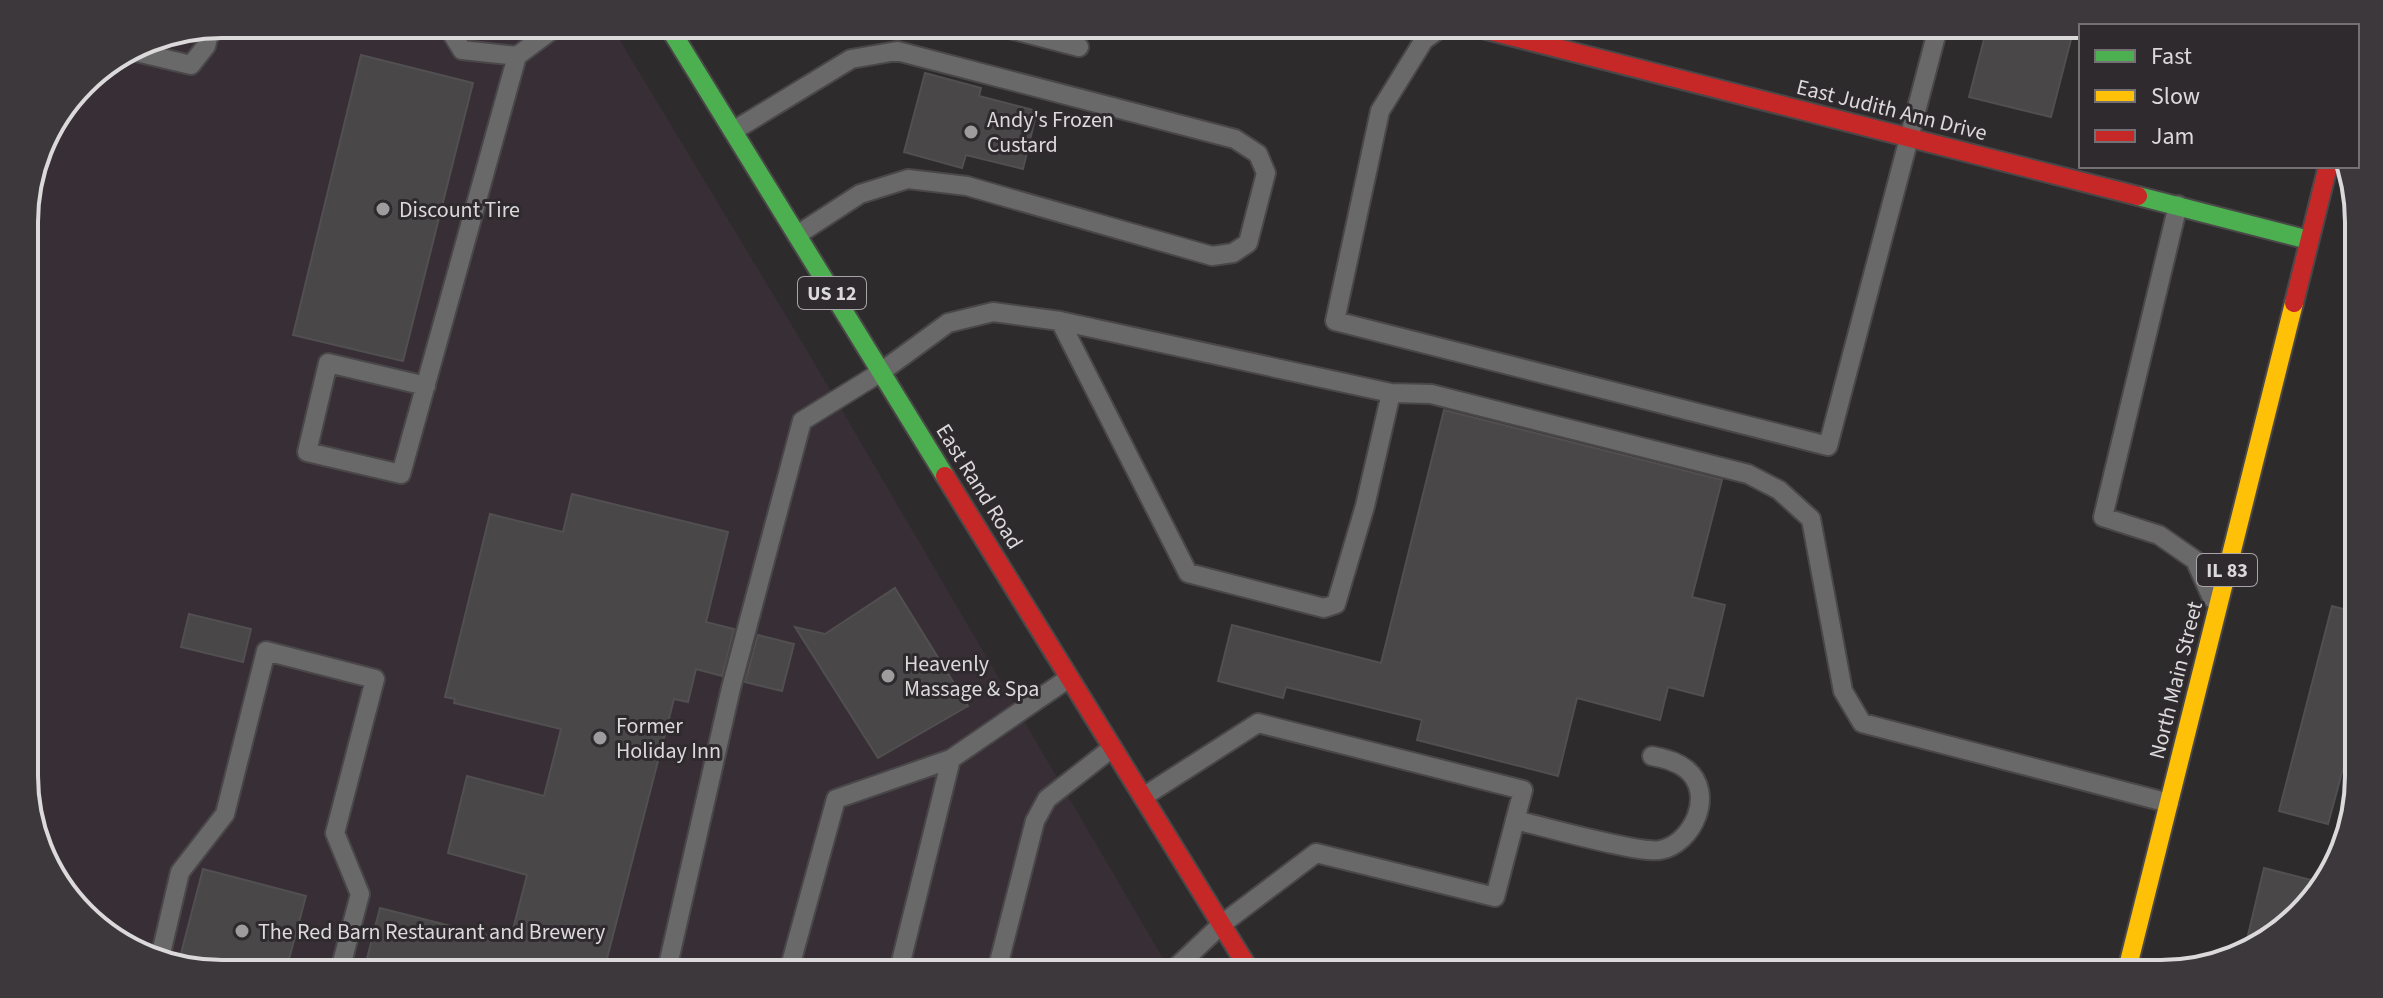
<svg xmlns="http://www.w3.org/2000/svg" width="2383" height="998" font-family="'Source Sans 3',sans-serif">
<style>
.built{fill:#382f36}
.building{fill:#494748;stroke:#514f50;stroke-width:2}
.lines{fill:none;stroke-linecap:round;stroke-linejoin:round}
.lane-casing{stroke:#4a4749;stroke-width:22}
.fast-casing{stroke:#4a4749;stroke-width:22}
.slow-casing{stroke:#4a4749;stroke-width:22}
.jam-casing{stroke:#4a4749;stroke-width:22}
.lane{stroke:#6a696a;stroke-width:18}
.fast{stroke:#4caf50;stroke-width:18}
.slow{stroke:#ffc107;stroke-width:18}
.jam{stroke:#c62828;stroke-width:18}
.poi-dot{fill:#9f9c9e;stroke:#2f2a2d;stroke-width:3}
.labels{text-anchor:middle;stroke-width:6;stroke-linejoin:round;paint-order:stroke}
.shield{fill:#2f2a2d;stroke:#a8a4a7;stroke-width:2}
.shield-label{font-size:20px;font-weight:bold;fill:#dcd9db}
.street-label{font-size:22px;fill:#dcd9db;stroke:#2f2a2d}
.poi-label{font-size:22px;fill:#dcd9db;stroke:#2f2a2d;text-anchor:start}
.rim{fill:none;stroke:#dcd9db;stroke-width:4}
</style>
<rect width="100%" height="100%" fill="#2e2b2d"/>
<path class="built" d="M 222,24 L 610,24 L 809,354 L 1172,974 L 222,974 L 147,959 L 65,897 L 26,802 L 24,209 L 44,135 L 91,74 L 147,39 Z"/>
<path class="building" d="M 1988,24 L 2075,24 L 2051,117 L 1969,97 Z
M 361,55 L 473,83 L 403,361 L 293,335 Z
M 925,73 L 981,88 L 979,96 L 1037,111 L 1023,169 L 966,155 L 962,168 L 904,152 Z
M 1444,410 L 1722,480 L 1692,597 L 1725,605 L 1703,696 L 1668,687 L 1660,720 L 1577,698 L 1558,776 L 1417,740 L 1422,720 L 1286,687 L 1283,698 L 1218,681 L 1232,625 L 1381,663 Z
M 572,494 L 728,532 L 706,622 L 734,629 L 722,676 L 696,669 L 688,702 L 674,699 L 603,974 L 363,974 L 380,908 L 510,941 L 527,875 L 448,853 L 467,776 L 544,796 L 561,729 L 454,703 L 455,699 L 445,697 L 490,514 L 563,532 Z
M 895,588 L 968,706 L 878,758 L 795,627 L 825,634 Z
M 2332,606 L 2358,613 L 2359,687 L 2347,735 L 2352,736 L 2328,824 L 2279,811 Z
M 189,614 L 251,629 L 243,662 L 181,647 Z
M 758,635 L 794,644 L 782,691 L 745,682 Z
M 2264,868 L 2319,882 L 2270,941 L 2248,935 Z
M 203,869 L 306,896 L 285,974 L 222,974 L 178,965 Z"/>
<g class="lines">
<g class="lane-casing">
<path id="lane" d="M 446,24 L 462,50 L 517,56
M 990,24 L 1079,47
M 1446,24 L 1424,40 L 1380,111 L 1335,321 L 1828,446 L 1939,24
M 128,50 L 191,65 L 206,46 L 211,26
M 733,131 L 851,59 L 897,51 L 1235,139 L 1258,154 L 1266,173 L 1248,243 L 1233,253 L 1212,256 L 967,186 L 908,179 L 860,194 L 797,235
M 2178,205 L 2103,517 L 2159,535 L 2195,560 L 2212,598
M 426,386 L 328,363 L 307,452 L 401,474 L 517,56 L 560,24
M 1391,393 L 1431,394 L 1748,474 L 1779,490 L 1811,519 L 1843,691 L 1862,723 L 2169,803
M 1143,797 L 1258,723 L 1523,790 L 1495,897 L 1316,853 L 1222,924 L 1169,974
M 1515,820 C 1542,826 1639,854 1660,850 C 1693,844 1716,793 1686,769 C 1676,761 1664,758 1652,756
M 159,962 L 180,872 L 225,814 L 266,651 L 375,679 L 335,833 L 360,894 L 339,974
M 666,974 L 731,688 L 802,421 L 881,372 L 948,323 L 993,312 L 1060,321 L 1188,573 L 1324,608 L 1336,604 L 1365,506 L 1391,393 L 1060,321
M 788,974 L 836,799 L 951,759
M 898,974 L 951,759 L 1069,678
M 996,974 L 1035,821 L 1047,799 L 1112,748"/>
</g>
<g class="fast-casing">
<path id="fast" d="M 667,24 L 945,476
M 2138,196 L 2309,240"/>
</g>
<g class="slow-casing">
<path id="slow" d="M 2126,974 L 2294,303"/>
</g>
<g class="jam-casing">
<path id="jam" d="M 1463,24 L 2138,196
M 2294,303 L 2328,166
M 945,476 L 1252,974"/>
</g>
<use href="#lane" class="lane"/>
<use href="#fast" class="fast"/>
<use href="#slow" class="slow"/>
<use href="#jam" class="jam"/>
</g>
<g class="poi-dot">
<circle cx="971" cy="132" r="8"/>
<circle cx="383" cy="209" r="8"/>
<circle cx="888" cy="676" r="8"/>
<circle cx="600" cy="738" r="8"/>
<circle cx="242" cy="931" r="8"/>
</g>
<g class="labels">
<g class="shield">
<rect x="798" y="277" width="68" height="32" rx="6"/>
<rect x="2197" y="554" width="60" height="32" rx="6"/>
</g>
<g class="shield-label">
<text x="832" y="300">US 12</text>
<text x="2227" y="577">IL 83</text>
</g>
<g class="street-label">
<text transform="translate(1892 109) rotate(14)" y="8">East Judith Ann Drive</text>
<text transform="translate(980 486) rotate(58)" y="8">East Rand Road</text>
<text transform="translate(2175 680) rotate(-76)" y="8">North Main Street</text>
</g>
<g class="poi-label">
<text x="987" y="127">Andy's Frozen<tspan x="987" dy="25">Custard</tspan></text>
<text x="399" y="217">Discount Tire</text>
<text x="904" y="671">Heavenly<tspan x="904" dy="25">Massage &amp; Spa</tspan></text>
<text x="616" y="733">Former<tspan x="616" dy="25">Holiday Inn</tspan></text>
<text x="258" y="939">The Red Barn Restaurant and Brewery</text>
</g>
</g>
<path d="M0 0H2383V998H0ZM222 38H2161A184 184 0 0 1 2345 222V776A184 184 0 0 1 2161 960H222A184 184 0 0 1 38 776V222A184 184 0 0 1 222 38Z" fill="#3d383b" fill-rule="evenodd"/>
<path class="rim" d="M222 38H2161A184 184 0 0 1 2345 222V776A184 184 0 0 1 2161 960H222A184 184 0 0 1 38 776V222A184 184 0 0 1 222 38Z"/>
<rect x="2079" y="24" width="280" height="144" fill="#2f2a2d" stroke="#747073" stroke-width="2"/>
<rect x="2095" y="50" width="40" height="12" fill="#4caf50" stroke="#747073" stroke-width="2"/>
<text x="2151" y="64" font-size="24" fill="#dcd9db">Fast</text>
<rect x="2095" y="90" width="40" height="12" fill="#ffc107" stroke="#747073" stroke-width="2"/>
<text x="2151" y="104" font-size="24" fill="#dcd9db">Slow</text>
<rect x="2095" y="130" width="40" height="12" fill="#c62828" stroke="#747073" stroke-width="2"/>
<text x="2151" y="144" font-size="24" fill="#dcd9db">Jam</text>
</svg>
